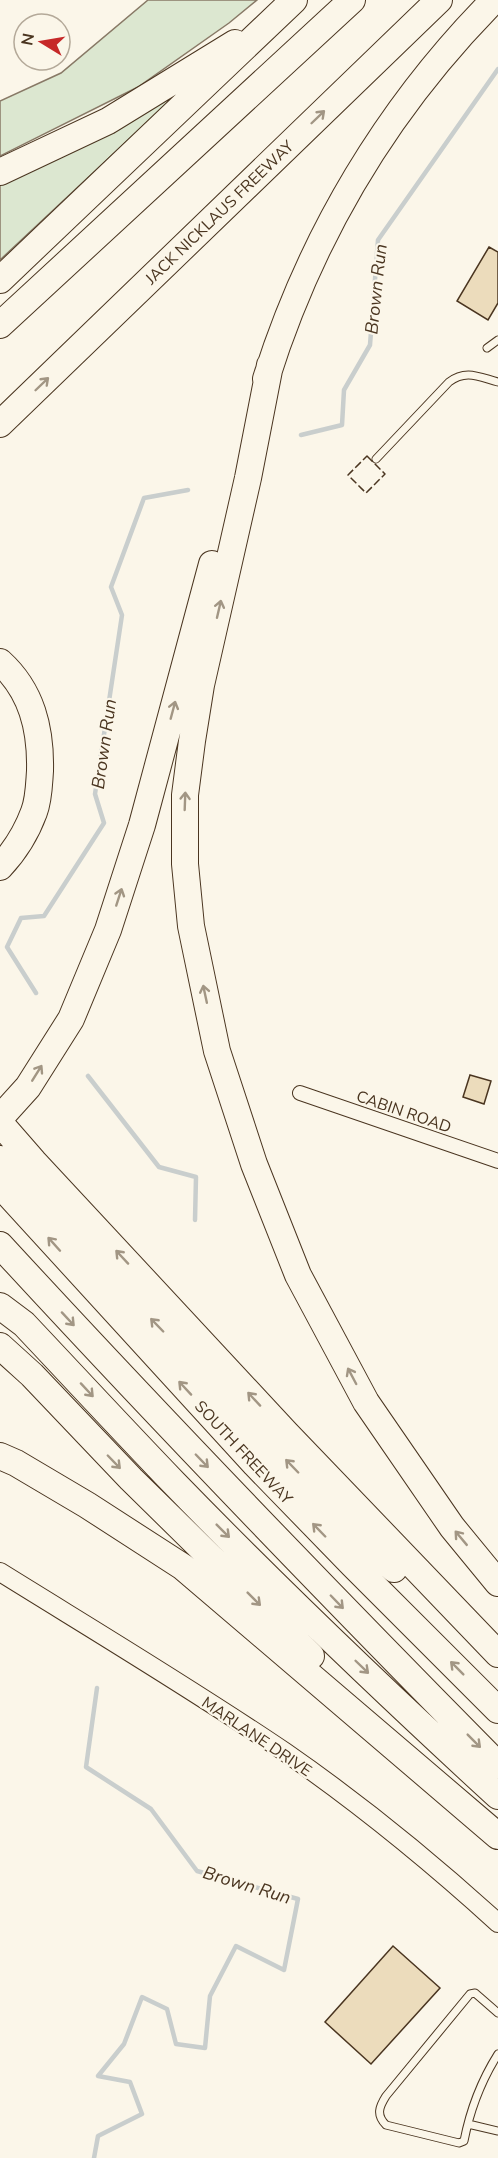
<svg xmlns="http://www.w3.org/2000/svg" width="498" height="2158" font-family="'Nunito Sans',sans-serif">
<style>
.green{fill:#dce7d0;stroke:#887966;stroke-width:1.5}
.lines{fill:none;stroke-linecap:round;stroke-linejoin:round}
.stream{stroke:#c9cecd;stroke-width:4.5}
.building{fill:#ecdcbc;stroke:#4a3520;stroke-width:1.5}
.service-casing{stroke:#4a3520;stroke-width:9}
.minor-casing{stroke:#4a3520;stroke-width:16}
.tertiary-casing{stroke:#4a3520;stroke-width:20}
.motorway-casing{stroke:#4a3520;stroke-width:28}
.service{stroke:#fbf6e9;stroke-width:7}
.minor{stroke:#fbf6e9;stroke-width:14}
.tertiary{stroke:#fbf6e9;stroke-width:18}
.motorway{stroke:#fbf6e9;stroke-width:26}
.fence{stroke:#4a3520;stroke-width:1.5;stroke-dasharray:8 3;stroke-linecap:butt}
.oneway{stroke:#a29684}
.labels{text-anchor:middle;stroke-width:4.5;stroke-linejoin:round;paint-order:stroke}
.street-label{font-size:16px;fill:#4a3520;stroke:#fbf6e9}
.water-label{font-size:18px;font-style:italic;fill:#4a3520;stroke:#fbf6e9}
</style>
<rect width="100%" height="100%" fill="#fbf6e9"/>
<path class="green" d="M 148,0 L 257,0 L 229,23 L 138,87 L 0,156 L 0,101 L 61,73 Z
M 169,96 L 173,98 L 0,260 L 0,182 Z"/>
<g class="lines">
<path class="stream" d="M 301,435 L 342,425 L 344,390 L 370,345 L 378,240 L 498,69
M 36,993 L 7,947 L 21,918 L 44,916 L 104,823 L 95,794 L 122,615 L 111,587 L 144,498 L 188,490
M 88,1076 L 159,1167 L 196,1177 L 195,1220
M 94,2158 L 98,2136 L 142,2114 L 130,2082 L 98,2076 L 124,2044 L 142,1997 L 167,2009 L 176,2044 L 205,2048 L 210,1996 L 236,1946 L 284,1970 L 298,1899 L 197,1871 L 151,1809 L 86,1767 L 97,1688"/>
</g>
<path class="building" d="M 489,247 L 498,252 L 498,303 L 488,320 L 457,301 Z
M 470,1075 L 491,1081 L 484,1104 L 463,1097 Z
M 393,1946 L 440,1988 L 371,2064 L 325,2022 Z"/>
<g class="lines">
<g class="service-casing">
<path id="service" d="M 487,348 L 498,340
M 376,459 L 449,382 C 466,369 479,377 498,382
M 498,2013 L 475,1993 L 470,1994 L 386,2096 C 379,2107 376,2115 386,2125 L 459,2143 L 464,2141 C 470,2110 481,2081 498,2054
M 468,2124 L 498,2131"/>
</g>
<g class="minor-casing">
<path id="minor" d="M 300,1093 L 498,1161"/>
</g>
<g class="tertiary-casing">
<path id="tertiary" d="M 0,1572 C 95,1631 192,1689 285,1752 C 360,1804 431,1862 498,1923"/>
</g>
<g class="motorway-casing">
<path id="motorway" d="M 0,172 L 108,121 L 235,43
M 0,280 L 294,0
M 0,325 L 352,0
M 270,365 L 248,478 L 201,685 L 192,741 L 185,795 L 185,864 L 191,926 L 217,1051 L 254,1164 L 298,1275 L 366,1402 L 452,1527 L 498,1583
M 266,379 C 311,236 388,107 494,0
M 0,424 L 439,0
M 0,662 C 32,691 41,729 40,771 C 39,784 39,799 34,812 C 27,831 14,852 0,867
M 0,1118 L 28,1087 L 71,1019 L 108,930 L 142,825 L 212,564
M 0,1123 L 34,1162 L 286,1433 L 498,1654
M 0,1159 L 353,1530 L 394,1569
M 0,1185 L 255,1464 L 353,1565 L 498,1710
M 0,1245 C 163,1422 329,1594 498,1765
M 0,1306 L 24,1324 C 74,1377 123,1430 174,1483 C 278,1590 388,1695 498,1796
M 0,1346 L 32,1375 L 131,1479 L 311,1656
M 0,1456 L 16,1463 L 87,1505 L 183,1567 L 498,1836"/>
</g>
<use href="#service" class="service"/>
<use href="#minor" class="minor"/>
<use href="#tertiary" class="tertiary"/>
<use href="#motorway" class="motorway"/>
<path class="fence" d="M 367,456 L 385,474 L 366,493 L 348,475 Z"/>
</g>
<defs><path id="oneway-shaft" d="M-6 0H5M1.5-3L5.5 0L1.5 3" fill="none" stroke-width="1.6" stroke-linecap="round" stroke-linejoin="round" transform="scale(1.5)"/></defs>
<g class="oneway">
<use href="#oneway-shaft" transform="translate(318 117) rotate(-44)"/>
<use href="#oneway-shaft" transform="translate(42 384) rotate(-44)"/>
<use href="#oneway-shaft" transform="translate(219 609) rotate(-77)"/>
<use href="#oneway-shaft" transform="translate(173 710) rotate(-75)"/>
<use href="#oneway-shaft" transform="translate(185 801) rotate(-88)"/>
<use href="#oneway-shaft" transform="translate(119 897) rotate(-72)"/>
<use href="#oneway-shaft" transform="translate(205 994) rotate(-102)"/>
<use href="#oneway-shaft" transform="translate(37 1073) rotate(-58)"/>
<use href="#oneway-shaft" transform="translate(54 1244) rotate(-132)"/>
<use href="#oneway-shaft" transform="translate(122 1257) rotate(-133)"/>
<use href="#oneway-shaft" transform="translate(68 1319) rotate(47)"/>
<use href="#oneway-shaft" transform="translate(157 1325) rotate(-134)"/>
<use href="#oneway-shaft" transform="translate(352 1376) rotate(-118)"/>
<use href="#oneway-shaft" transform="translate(185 1388) rotate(-133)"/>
<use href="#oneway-shaft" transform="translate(87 1390) rotate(47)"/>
<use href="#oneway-shaft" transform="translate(254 1399) rotate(-133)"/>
<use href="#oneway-shaft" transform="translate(202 1461) rotate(46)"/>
<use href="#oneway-shaft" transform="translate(114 1462) rotate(46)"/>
<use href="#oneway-shaft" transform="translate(292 1466) rotate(-134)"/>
<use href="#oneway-shaft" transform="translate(319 1530) rotate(-134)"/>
<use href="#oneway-shaft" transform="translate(223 1531) rotate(45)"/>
<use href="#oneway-shaft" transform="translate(461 1538) rotate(-130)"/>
<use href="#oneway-shaft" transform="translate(254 1599) rotate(45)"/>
<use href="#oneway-shaft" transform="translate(337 1602) rotate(46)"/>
<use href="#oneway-shaft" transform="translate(362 1667) rotate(44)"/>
<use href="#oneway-shaft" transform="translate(457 1668) rotate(-135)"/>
<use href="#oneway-shaft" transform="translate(474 1741) rotate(45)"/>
</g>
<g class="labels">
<g class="street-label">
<text transform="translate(219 212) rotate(-44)" y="6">JACK NICKLAUS FREEWAY</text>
<text transform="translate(404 1111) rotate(19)" y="6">CABIN ROAD</text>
<text transform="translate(244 1452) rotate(47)" y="6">SOUTH FREEWAY</text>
<text transform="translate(257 1736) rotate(34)" y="6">MARLANE DRIVE</text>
</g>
<g class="water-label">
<text transform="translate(376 289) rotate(-84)" y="6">Brown Run</text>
<text transform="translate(104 744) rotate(-82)" y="6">Brown Run</text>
<text transform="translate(247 1885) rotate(17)" y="6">Brown Run</text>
</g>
</g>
<g transform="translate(42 42) rotate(281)"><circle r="28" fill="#fbf6e9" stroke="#b4a999" stroke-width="1.5"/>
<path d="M0-4.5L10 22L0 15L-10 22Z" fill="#c62828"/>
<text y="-9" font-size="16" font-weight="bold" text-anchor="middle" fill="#4a3520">N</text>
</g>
</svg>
